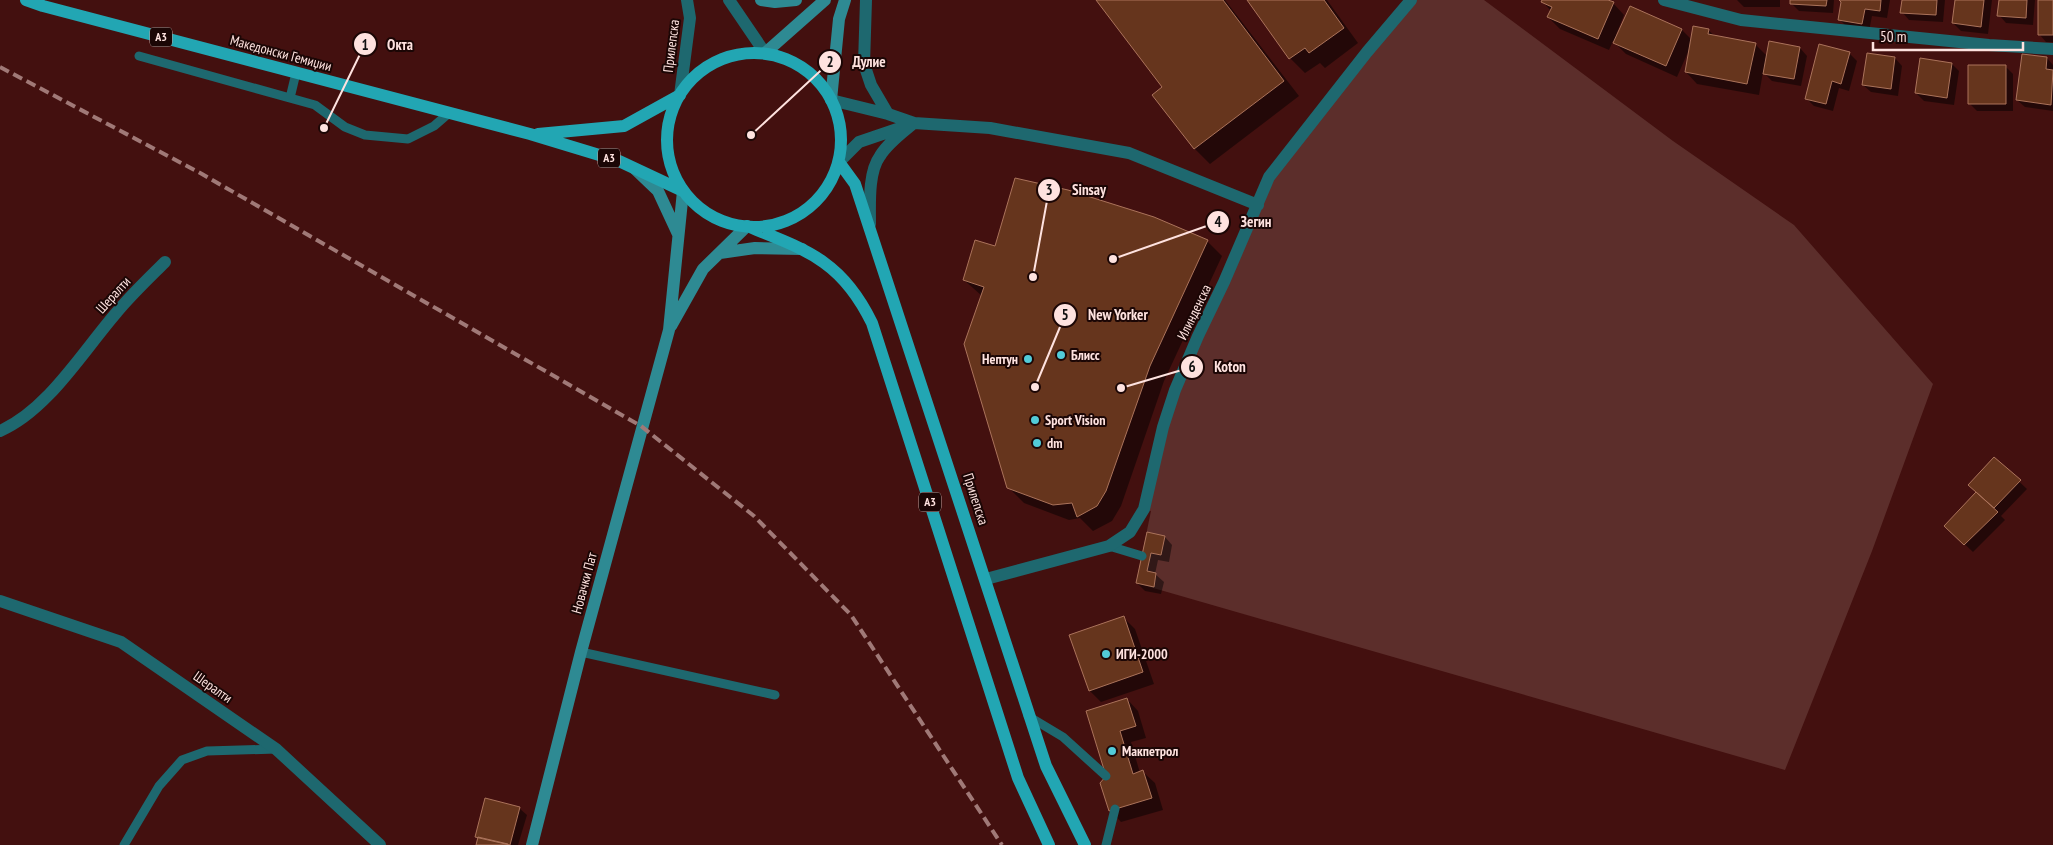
<svg xmlns="http://www.w3.org/2000/svg" width="2053" height="845" font-family="'PT Sans Narrow',sans-serif">
<style>
.green{fill:#5c2e2b}
.shadow{fill:#0007}
.building{fill:#66351d;stroke:#ab735b}
.lines{fill:none;stroke-linecap:round;stroke-linejoin:round}
.service{stroke:#1e686f;stroke-width:9}
.minor{stroke:#1e686f;stroke-width:12}
.tertiary{stroke:#1e686f;stroke-width:12}
.secondary{stroke:#2e8a93;stroke-width:12}
.primary{stroke:#22a6b3;stroke-width:12}
.rail{stroke:#a07977;stroke-width:4;stroke-dasharray:10 5;stroke-linecap:butt}
.poi-dot{fill:#52cbd8;stroke:#1b0605;stroke-width:2}
.labels{text-anchor:middle;stroke-width:4;stroke-linejoin:round;paint-order:stroke}
.shield{fill:#1b0605;stroke:#baa09e;stroke-width:1}
.shield-label{font-size:12px;font-weight:bold;fill:#fee2df}
.street-label{font-size:14px;fill:#fee2df;stroke:#1b0605}
.poi-label{font-size:14px;font-weight:bold;fill:#fee2df;stroke:#1b0605;text-anchor:start}
.leader{fill:none;stroke:#fee2df;stroke-width:2}
.callout-dot{fill:#fee2df;stroke:#1b0605;stroke-width:2}
.mark-label{font-size:15px;text-anchor:middle;font-weight:bold;fill:#111}
.callout-label{font-size:15px;text-anchor:middle;font-weight:bold;fill:#fee2df;stroke:#1b0605;stroke-width:4;stroke-linejoin:round;paint-order:stroke}
</style>
<rect width="100%" height="100%" fill="#43100f"/>
<path class="green" d="M 1411,0 L 1484,0 L 1673,141 L 1794,225 L 1933,384 L 1872,551 L 1785,770 L 1136,583 L 1151,511 L 1144,509 L 1163,427 L 1269,177 Z"/>
<path class="shadow" d="M 1098,0 L 1225,0 L 1299,96 L 1210,164 L 1195,149 L 1154,95 L 1164,87 Z
M 1248,0 L 1327,0 L 1358,43 L 1325,68 L 1320,63 L 1305,73 L 1290,58 Z
M 1543,0 L 1605,0 L 1613,3 L 1624,15 L 1616,35 L 1618,36 L 1631,7 L 1682,30 L 1692,40 L 1708,30 L 1715,36 L 1755,44 L 1768,57 L 1770,43 L 1800,48 L 1807,56 L 1801,86 L 1772,81 L 1763,72 L 1759,95 L 1697,84 L 1686,72 L 1688,52 L 1677,77 L 1626,54 L 1613,41 L 1609,50 L 1560,29 L 1548,17 L 1551,11 L 1543,2 Z
M 1737,0 L 1780,0 L 1780,7 L 1744,7 Z
M 1791,0 L 1834,0 L 1833,13 L 1799,11 L 1791,3 Z
M 1841,0 L 1890,0 L 1887,18 L 1872,16 L 1869,31 L 1847,27 L 1839,19 Z
M 1903,0 L 1945,0 L 1943,22 L 1909,20 L 1902,12 Z
M 1956,0 L 1992,0 L 1988,34 L 1961,31 L 1953,23 Z
M 2000,0 L 2035,0 L 2033,25 L 2006,23 L 1999,15 Z
M 2039,0 L 2053,0 L 2053,42 L 2046,42 L 2039,34 Z
M 1849,53 L 1857,61 L 1849,91 L 1839,88 L 1833,111 L 1814,106 L 1807,99 Z
M 1895,58 L 1902,66 L 1898,96 L 1871,92 L 1863,85 Z
M 2047,58 L 2053,65 L 2053,111 L 2025,107 L 2017,100 Z
M 1952,64 L 1959,71 L 1954,105 L 1924,101 L 1916,93 Z
M 2005,66 L 2013,74 L 2013,111 L 1977,111 L 1969,103 Z
M 1207,241 L 1222,256 L 1164,381 L 1121,506 L 1112,521 L 1093,531 L 1080,518 L 1069,520 L 1024,503 L 1008,487 L 982,296 L 964,280 L 996,248 Z
M 1994,458 L 2027,489 L 2001,516 L 2005,520 L 1973,552 L 1954,534 Z
M 1148,533 L 1165,537 L 1172,545 L 1169,562 L 1158,560 L 1155,574 L 1164,582 L 1161,594 L 1145,591 L 1137,583 Z
M 1124,618 L 1135,629 L 1154,684 L 1101,702 L 1090,691 Z
M 1127,699 L 1138,711 L 1146,738 L 1131,742 L 1140,773 L 1143,772 L 1155,783 L 1163,810 L 1121,822 L 1110,810 L 1107,777 Z
M 519,808 L 527,815 L 518,845 L 477,845 Z"/>
<path class="building" d="M 1096,0 L 1223,0 L 1284,81 L 1194,149 L 1152,95 L 1162,87 Z
M 1247,0 L 1324,0 L 1344,28 L 1309,53 L 1305,48 L 1289,59 Z
M 1542,0 L 1608,0 L 1614,2 L 1598,39 L 1547,17 L 1552,7 L 1541,2 Z
M 1790,0 L 1827,0 L 1826,6 L 1790,4 Z
M 1839,0 L 1881,0 L 1880,11 L 1865,9 L 1862,24 L 1838,20 L 1841,2 Z
M 1902,0 L 1937,0 L 1936,15 L 1900,13 Z
M 1955,0 L 1984,0 L 1981,27 L 1952,23 Z
M 1999,0 L 2027,0 L 2026,18 L 1997,16 Z
M 2038,0 L 2053,0 L 2053,35 L 2038,35 Z
M 1630,6 L 1682,29 L 1666,66 L 1613,43 Z
M 1693,26 L 1709,29 L 1708,34 L 1756,43 L 1747,84 L 1685,72 Z
M 1769,41 L 1800,47 L 1794,79 L 1763,74 Z
M 1819,44 L 1850,52 L 1841,84 L 1832,81 L 1826,104 L 1805,99 Z
M 1867,53 L 1895,57 L 1891,89 L 1862,85 Z
M 2022,54 L 2047,57 L 2046,69 L 2053,70 L 2051,105 L 2016,100 Z
M 1920,58 L 1952,63 L 1947,98 L 1915,93 Z
M 1968,65 L 2006,65 L 2006,104 L 1968,104 Z
M 1015,178 L 1068,190 L 1154,217 L 1208,240 L 1150,366 L 1106,491 L 1097,506 L 1077,517 L 1072,503 L 1053,505 L 1007,488 L 964,344 L 984,287 L 963,280 L 975,240 L 995,246 Z
M 1994,457 L 2021,480 L 1994,508 L 1968,485 Z
M 1976,492 L 1998,512 L 1964,545 L 1944,526 Z
M 1147,532 L 1165,536 L 1161,555 L 1151,553 L 1147,571 L 1156,573 L 1154,587 L 1136,583 Z
M 1124,616 L 1143,672 L 1089,691 L 1069,635 Z
M 1127,698 L 1136,726 L 1120,731 L 1133,774 L 1143,770 L 1152,798 L 1109,811 L 1100,783 L 1106,776 L 1086,711 Z
M 485,798 L 520,807 L 510,845 L 475,837 Z
M 478,837 L 508,844 L 508,845 L 476,845 Z"/>
<g class="lines">
<path class="service" d="M 139,56 L 315,105 L 345,127 L 365,135 L 408,139 L 434,126 L 449,113
M 290,98 L 296,73
M 1109,546 L 1142,556
M 581,652 L 775,695
M 1028,716 L 1063,737 L 1106,776
M 124,845 L 159,786 L 182,760 L 207,751 L 276,749
M 1106,845 L 1115,809"/>
<path class="minor" d="M 866,0 L 864,64 L 871,85 L 888,114 L 914,123 L 990,128 L 1129,153 L 1258,205
M 1664,0 L 1741,20 L 1989,45 L 2053,49
M 831,100 L 888,114
M 839,162 L 859,142 L 906,126
M 870,224 C 870,205 868,172 880,156 C 888,143 902,133 914,123
M 0,431 C 48,410 83,351 117,312 C 132,294 149,278 165,262
M 986,579 L 1109,546 L 1130,532 L 1144,509 L 1163,427 L 1175,390 L 1198,336 L 1224,282 L 1269,177 L 1367,52 L 1411,0
M 0,601 L 121,642 L 276,749 L 380,845"/>
<path class="tertiary" d="M 729,0 L 765,53
M 680,95 L 690,18 L 687,0"/>
<path class="secondary" d="M 761,0 L 775,2 L 796,0
M 765,53 L 825,0
M 831,100 L 839,19 L 845,0
M 636,170 L 658,191 L 678,234
M 720,253 L 755,248 L 802,249
M 671,326 L 703,269 L 747,226
M 532,845 L 581,652 L 669,330 L 683,191"/>
<path class="primary" d="M 26,0 L 43,6 L 530,134 L 619,161 L 683,191
M667 140a87 87 0 1 1 174 0a87 87 0 1 1-174 0Z
M 538,134 L 624,126 L 680,95
M 839,162 L 855,184 L 1046,766 L 1085,845
M 747,226 C 807,250 842,261 872,323 L 1018,778 L 1049,845"/>
<path class="rail" d="M 0,67 L 202,174 L 641,426 L 754,516 L 851,615 L 1002,845"/>
</g>
<g class="poi-dot">
<circle cx="1061" cy="355" r="5"/>
<circle cx="1028" cy="359" r="5"/>
<circle cx="1035" cy="420" r="5"/>
<circle cx="1037" cy="443" r="5"/>
<circle cx="1106" cy="654" r="5"/>
<circle cx="1112" cy="751" r="5"/>
</g>
<g class="labels">
<g class="shield">
<rect x="150" y="27.5" width="22" height="19" rx="4"/>
<rect x="598" y="148.5" width="22" height="19" rx="4"/>
<rect x="919" y="492.5" width="22" height="19" rx="4"/>
</g>
<g class="shield-label">
<text x="161" y="41">A3</text>
<text x="609" y="162">A3</text>
<text x="930" y="506">A3</text>
</g>
<g class="street-label">
<text transform="translate(671 46) rotate(-83)" y="5">Прилепска</text>
<text transform="translate(281 53) rotate(15)" y="5">Македонски Гемиџии</text>
<text transform="translate(113 295) rotate(-48)" y="5">Шералти</text>
<text transform="translate(1194 312) rotate(-64)" y="5">Илинденска</text>
<text transform="translate(976 499) rotate(72)" y="5">Прилепска</text>
<text transform="translate(584 583) rotate(-75)" y="5">Новачки Пат</text>
<text transform="translate(213 687) rotate(35)" y="5">Шералти</text>
</g>
<g class="poi-label">
<text x="1071" y="360">Блисс</text>
<text x="1018" y="364" text-anchor="end">Нептун</text>
<text x="1045" y="425">Sport Vision</text>
<text x="1047" y="448">dm</text>
<text x="1116" y="659">ИГИ-2000</text>
<text x="1122" y="756">Макпетрол</text>
</g>
</g>
<path class="leader" d="M324 128L365 44M751 135L830 62M1033 277L1049 190M1113 259L1218 222M1035 387L1065 315M1121 388L1192 367"/>
<g class="callout-dot">
<circle cx="324" cy="128" r="5"/>
<circle cx="751" cy="135" r="5"/>
<circle cx="1033" cy="277" r="5"/>
<circle cx="1113" cy="259" r="5"/>
<circle cx="1035" cy="387" r="5"/>
<circle cx="1121" cy="388" r="5"/>
<circle cx="365" cy="44" r="12"/>
<circle cx="830" cy="62" r="12"/>
<circle cx="1049" cy="190" r="12"/>
<circle cx="1218" cy="222" r="12"/>
<circle cx="1065" cy="315" r="12"/>
<circle cx="1192" cy="367" r="12"/>
</g>
<g class="mark-label">
<text x="365" y="50">1</text>
<text x="830" y="67">2</text>
<text x="1049" y="195">3</text>
<text x="1218" y="227">4</text>
<text x="1065" y="320">5</text>
<text x="1192" y="372">6</text>
</g>
<g class="callout-label">
<text x="400" y="50">Окта</text>
<text x="869" y="67">Дулие</text>
<text x="1089" y="195">Sinsay</text>
<text x="1256" y="227">Зегин</text>
<text x="1118" y="320">New Yorker</text>
<text x="1230" y="372">Koton</text>
</g>
<path d="M1873 42v8h150v-8" fill="none" stroke="#fee2df" stroke-width="2.5"/>
<text x="1880" y="42" font-size="15" fill="#fee2df" stroke="#1b0605" stroke-width="4" paint-order="stroke">50 m</text>
</svg>
